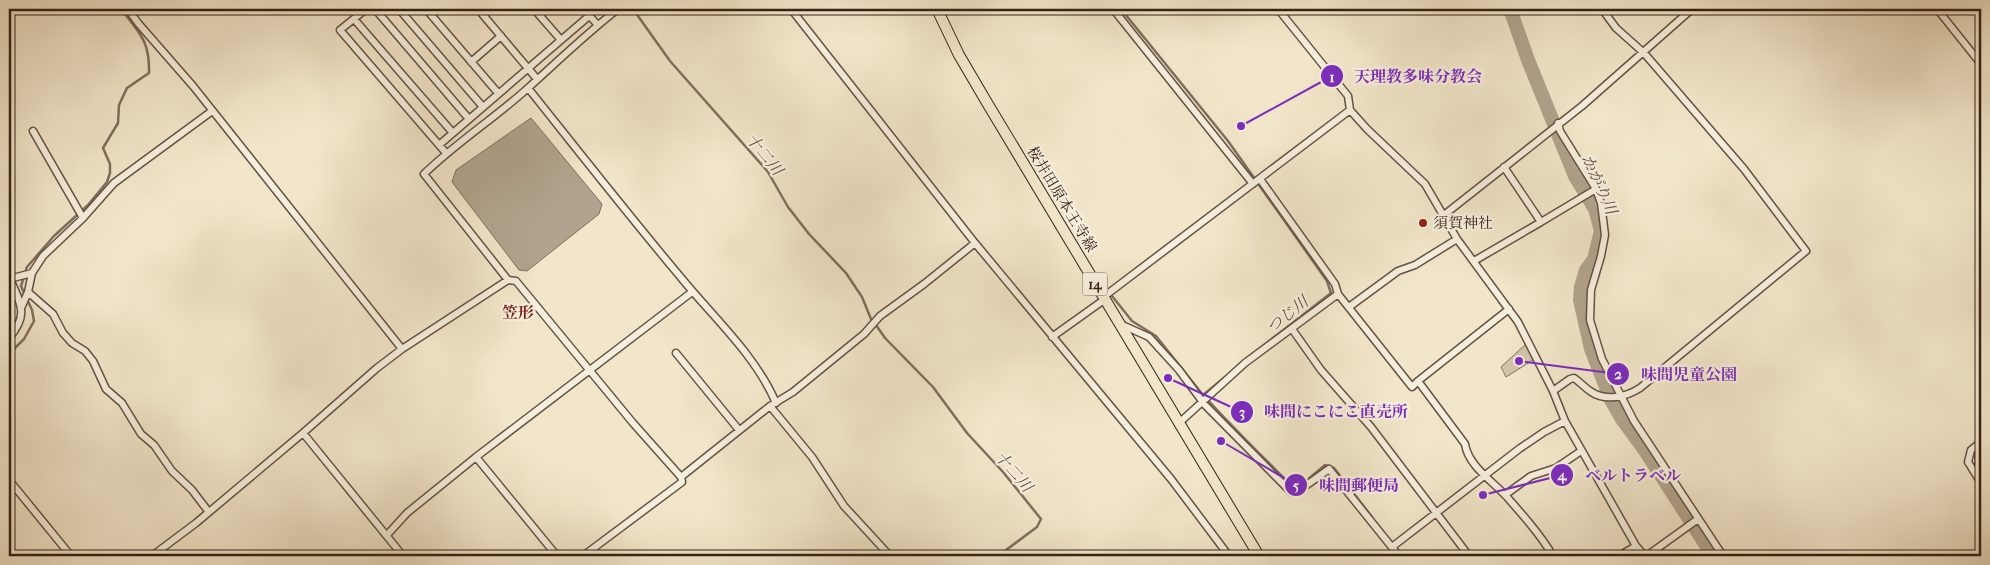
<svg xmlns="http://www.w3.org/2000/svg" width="1990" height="565" font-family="'IM FELL French Canon','Noto Serif JP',serif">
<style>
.green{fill:#d2c5ab;stroke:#837360}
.water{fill:#b1a38d;stroke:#7f6f5d}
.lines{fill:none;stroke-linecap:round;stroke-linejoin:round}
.stream{stroke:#7f6f5d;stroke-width:2.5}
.river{stroke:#b1a38d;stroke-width:14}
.minor-casing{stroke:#645243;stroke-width:9}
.primary-casing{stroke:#342116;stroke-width:12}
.minor{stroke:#f7efdd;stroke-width:6}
.primary{stroke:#f2e6ca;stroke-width:10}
.poi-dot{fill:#8f2418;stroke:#f7efdd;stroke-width:2}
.labels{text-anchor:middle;stroke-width:4.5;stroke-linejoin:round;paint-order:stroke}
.shield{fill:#f7efdd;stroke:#6e5f52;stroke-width:1}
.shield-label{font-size:14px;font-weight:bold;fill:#342116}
.street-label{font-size:15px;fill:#342116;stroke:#f7efdd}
.poi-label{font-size:15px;fill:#342116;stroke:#f7efdd;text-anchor:start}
.water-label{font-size:16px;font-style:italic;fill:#604e40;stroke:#f7efdd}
.neighbourhood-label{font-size:16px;font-weight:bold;fill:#7a1f14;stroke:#f7efdd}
.leader{fill:none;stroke:#7b2cbf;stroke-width:2}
.callout-dot{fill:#7b2cbf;stroke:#f7efdd;stroke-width:2}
.mark-label{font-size:15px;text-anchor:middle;font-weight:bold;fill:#fff}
.callout-label{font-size:16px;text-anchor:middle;font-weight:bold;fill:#7b2cbf;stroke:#f7efdd;stroke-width:4.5;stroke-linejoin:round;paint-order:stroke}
</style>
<rect width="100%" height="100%" fill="#f2e6ca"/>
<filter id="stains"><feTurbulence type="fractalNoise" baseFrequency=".004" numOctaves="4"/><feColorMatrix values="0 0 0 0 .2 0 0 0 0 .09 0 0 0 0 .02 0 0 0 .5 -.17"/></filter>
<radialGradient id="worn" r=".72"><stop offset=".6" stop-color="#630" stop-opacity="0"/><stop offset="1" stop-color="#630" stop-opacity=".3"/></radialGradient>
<path class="green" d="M 1526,344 L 1533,360 L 1506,377 L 1501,367 Z"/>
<path class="water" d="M 531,118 L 602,204 L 599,214 L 527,271 L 519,270 L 452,182 L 456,170 Z"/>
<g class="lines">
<path class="stream" d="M 633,9 L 670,61 L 768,172 L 788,207 L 809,234 L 846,273 L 862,297 L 871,319
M 1121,9 L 1228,141 L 1327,281 L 1331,293 L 1272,339
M 1112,296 L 1132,321 L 1156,336 L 1203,395
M 876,325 L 885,338 L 933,387 L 967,433 L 1003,472 L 1041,519 L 1037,527 L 998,556
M 9,354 L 24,339 L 34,321 L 32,310 L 21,286 L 27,267 L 54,236 L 88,205 L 107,182 L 110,173 L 110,164 L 103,148 L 118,123 L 119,105 L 127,88 L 149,73 C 150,41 139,32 121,9
M 1203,395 L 1225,377
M 1207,399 C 1234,429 1264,458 1293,487 L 1300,486 L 1325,465 L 1334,468 L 1372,517
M 1976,463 L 1975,454 L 1981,448"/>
<path class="river" d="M 1510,9 L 1528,60 L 1575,176 L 1595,209 L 1601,231 L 1594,259 L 1586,270 L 1581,287 L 1580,300 L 1591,349 L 1611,400 L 1622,419 L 1644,449 L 1713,556"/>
<g class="minor-casing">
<path id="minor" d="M 128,9 L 138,23 L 193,86 L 402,349
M 366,9 L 340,30 L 446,153
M 375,9 L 469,119
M 399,9 L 483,107
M 426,9 L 498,93
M 478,9 L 537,79
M 534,9 L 561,40
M 583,9 L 598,25
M 791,9 L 975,243 L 1171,479 L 1229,556
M 1113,9 L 1253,184
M 1278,9 L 1348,96 L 1350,110 L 1367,129 L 1425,184 L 1457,239 L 1518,322 L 1553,391 L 1565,421 L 1636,546 L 1643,554 L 1648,555 L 1698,519
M 1937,9 L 1981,64
M 354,19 L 453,133
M 471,62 L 501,36
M 528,88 C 579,152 630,217 683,280 C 715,319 756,356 776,403
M 1558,123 L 1560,131 L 1596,189 L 1601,203 L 1605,235 L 1601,256 L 1591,290 L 1590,320 L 1602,359 L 1634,421 L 1723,556
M 33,131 L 83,218
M 439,145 L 589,16
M 1260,179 L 1335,284 L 1338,294 L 1412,387 L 1418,381 L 1465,444 C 1468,465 1491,480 1505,495 C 1522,514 1540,534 1553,556
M 1444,215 L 1582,106 L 1692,9
M 1541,222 L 1596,189
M 1474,261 L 1541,222 L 1504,167
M 9,279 L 32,273
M 508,280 L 424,174 C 457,142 495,118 528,88 C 558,61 587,33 618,9
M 28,292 L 53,314 L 63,333 L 72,343 L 85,351 L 93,361 L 106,389 L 122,403 L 141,434 L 154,445 L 172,471 L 192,490 L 208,511
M 22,306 L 28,292 L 32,273 L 43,256 L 83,218 L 114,183 L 212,111
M 1349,307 L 1398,271 L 1415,265 L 1457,239
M 1120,324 L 1149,337 L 1179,370 L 1205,405 L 1291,492 L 1297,492 L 1329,469 L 1399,556
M 1292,329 L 1321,370 L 1371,427 L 1469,556
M 1052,337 L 1101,302 L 1106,295 L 1350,110
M 9,338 C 29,315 21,304 10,279
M 676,353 L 739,430
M 1418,381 L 1509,309
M 1553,391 L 1570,379 L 1574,378 C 1580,382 1584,387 1590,391 C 1605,402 1626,397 1640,388 L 1806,251 L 1744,169 L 1644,53 L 1616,28 L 1602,9
M 770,406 L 812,457 L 844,506 L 890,556
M 1179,423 L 1245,363 L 1338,294
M 303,433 L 403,556
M 1981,442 L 1971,450 L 1968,462 L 1981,483
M 1981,456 L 1978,466 L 1981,470
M 681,477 L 770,406 L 793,392 L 864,334 L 880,316 L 924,284 L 975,243
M 9,480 L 71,556
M 1505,495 L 1531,476 L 1556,468 L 1581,451
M 387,535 L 407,513 L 476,457
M 1392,547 L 1519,449 L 1544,432 L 1565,421
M 152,556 L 196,523 L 303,433 L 377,368 L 402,349 L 508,280 L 516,281 L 633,423 L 681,477 L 682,482 L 583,556
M 557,556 L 476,457 L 692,292
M 1619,556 L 1636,546"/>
</g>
<g class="primary-casing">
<path id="primary" d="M 937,9 L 959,55 L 986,101 L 1259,556"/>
</g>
<use href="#minor" class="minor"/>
<use href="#primary" class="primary"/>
</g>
<circle class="poi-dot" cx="1423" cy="223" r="5"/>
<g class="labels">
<rect class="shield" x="1082.5" y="272.5" width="25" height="23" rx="4"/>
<g class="shield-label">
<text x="1095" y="289">14</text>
</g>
<g class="street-label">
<text transform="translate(1062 199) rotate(59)" y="5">桜井田原本王寺線</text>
</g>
<g class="poi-label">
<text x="1433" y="228">須賀神社</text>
</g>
<g class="water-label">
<text transform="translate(765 154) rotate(51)" y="6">十二川</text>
<text transform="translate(1600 184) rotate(66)" y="6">かがり川</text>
<text transform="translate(1287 314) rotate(-39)" y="6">つじ川</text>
<text transform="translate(1014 471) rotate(49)" y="6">十二川</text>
</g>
<g class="neighbourhood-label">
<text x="518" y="318">笠形</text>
</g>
</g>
<path class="leader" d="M1241 126L1332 76M1519 361L1618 374M1168 378L1242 412M1483 495L1562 475M1221 441L1296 485"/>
<g class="callout-dot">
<circle cx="1241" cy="126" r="5"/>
<circle cx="1519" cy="361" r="5"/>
<circle cx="1168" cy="378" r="5"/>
<circle cx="1483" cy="495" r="5"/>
<circle cx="1221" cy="441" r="5"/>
<circle cx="1332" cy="76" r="12"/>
<circle cx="1618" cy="374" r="12"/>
<circle cx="1242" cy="412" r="12"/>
<circle cx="1562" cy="475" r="12"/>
<circle cx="1296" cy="485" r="12"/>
</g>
<g class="mark-label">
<text x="1332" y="82">1</text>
<text x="1618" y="379">2</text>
<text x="1242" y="417">3</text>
<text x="1562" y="480">4</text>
<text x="1296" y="490">5</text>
</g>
<g class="callout-label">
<text x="1418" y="82">天理教多味分教会</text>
<text x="1689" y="380">味間児童公園</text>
<text x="1336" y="417">味間にこにこ直売所</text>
<text x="1633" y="481">ベルトラベル</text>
<text x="1359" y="491">味間郵便局</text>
</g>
<rect width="1990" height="565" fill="none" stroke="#f2e6ca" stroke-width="30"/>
<rect x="10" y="10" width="1970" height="545" fill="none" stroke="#342116" stroke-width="2.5"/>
<rect x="15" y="15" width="1960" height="535" fill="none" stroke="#342116"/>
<rect width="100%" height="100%" filter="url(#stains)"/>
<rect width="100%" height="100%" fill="url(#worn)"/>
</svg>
